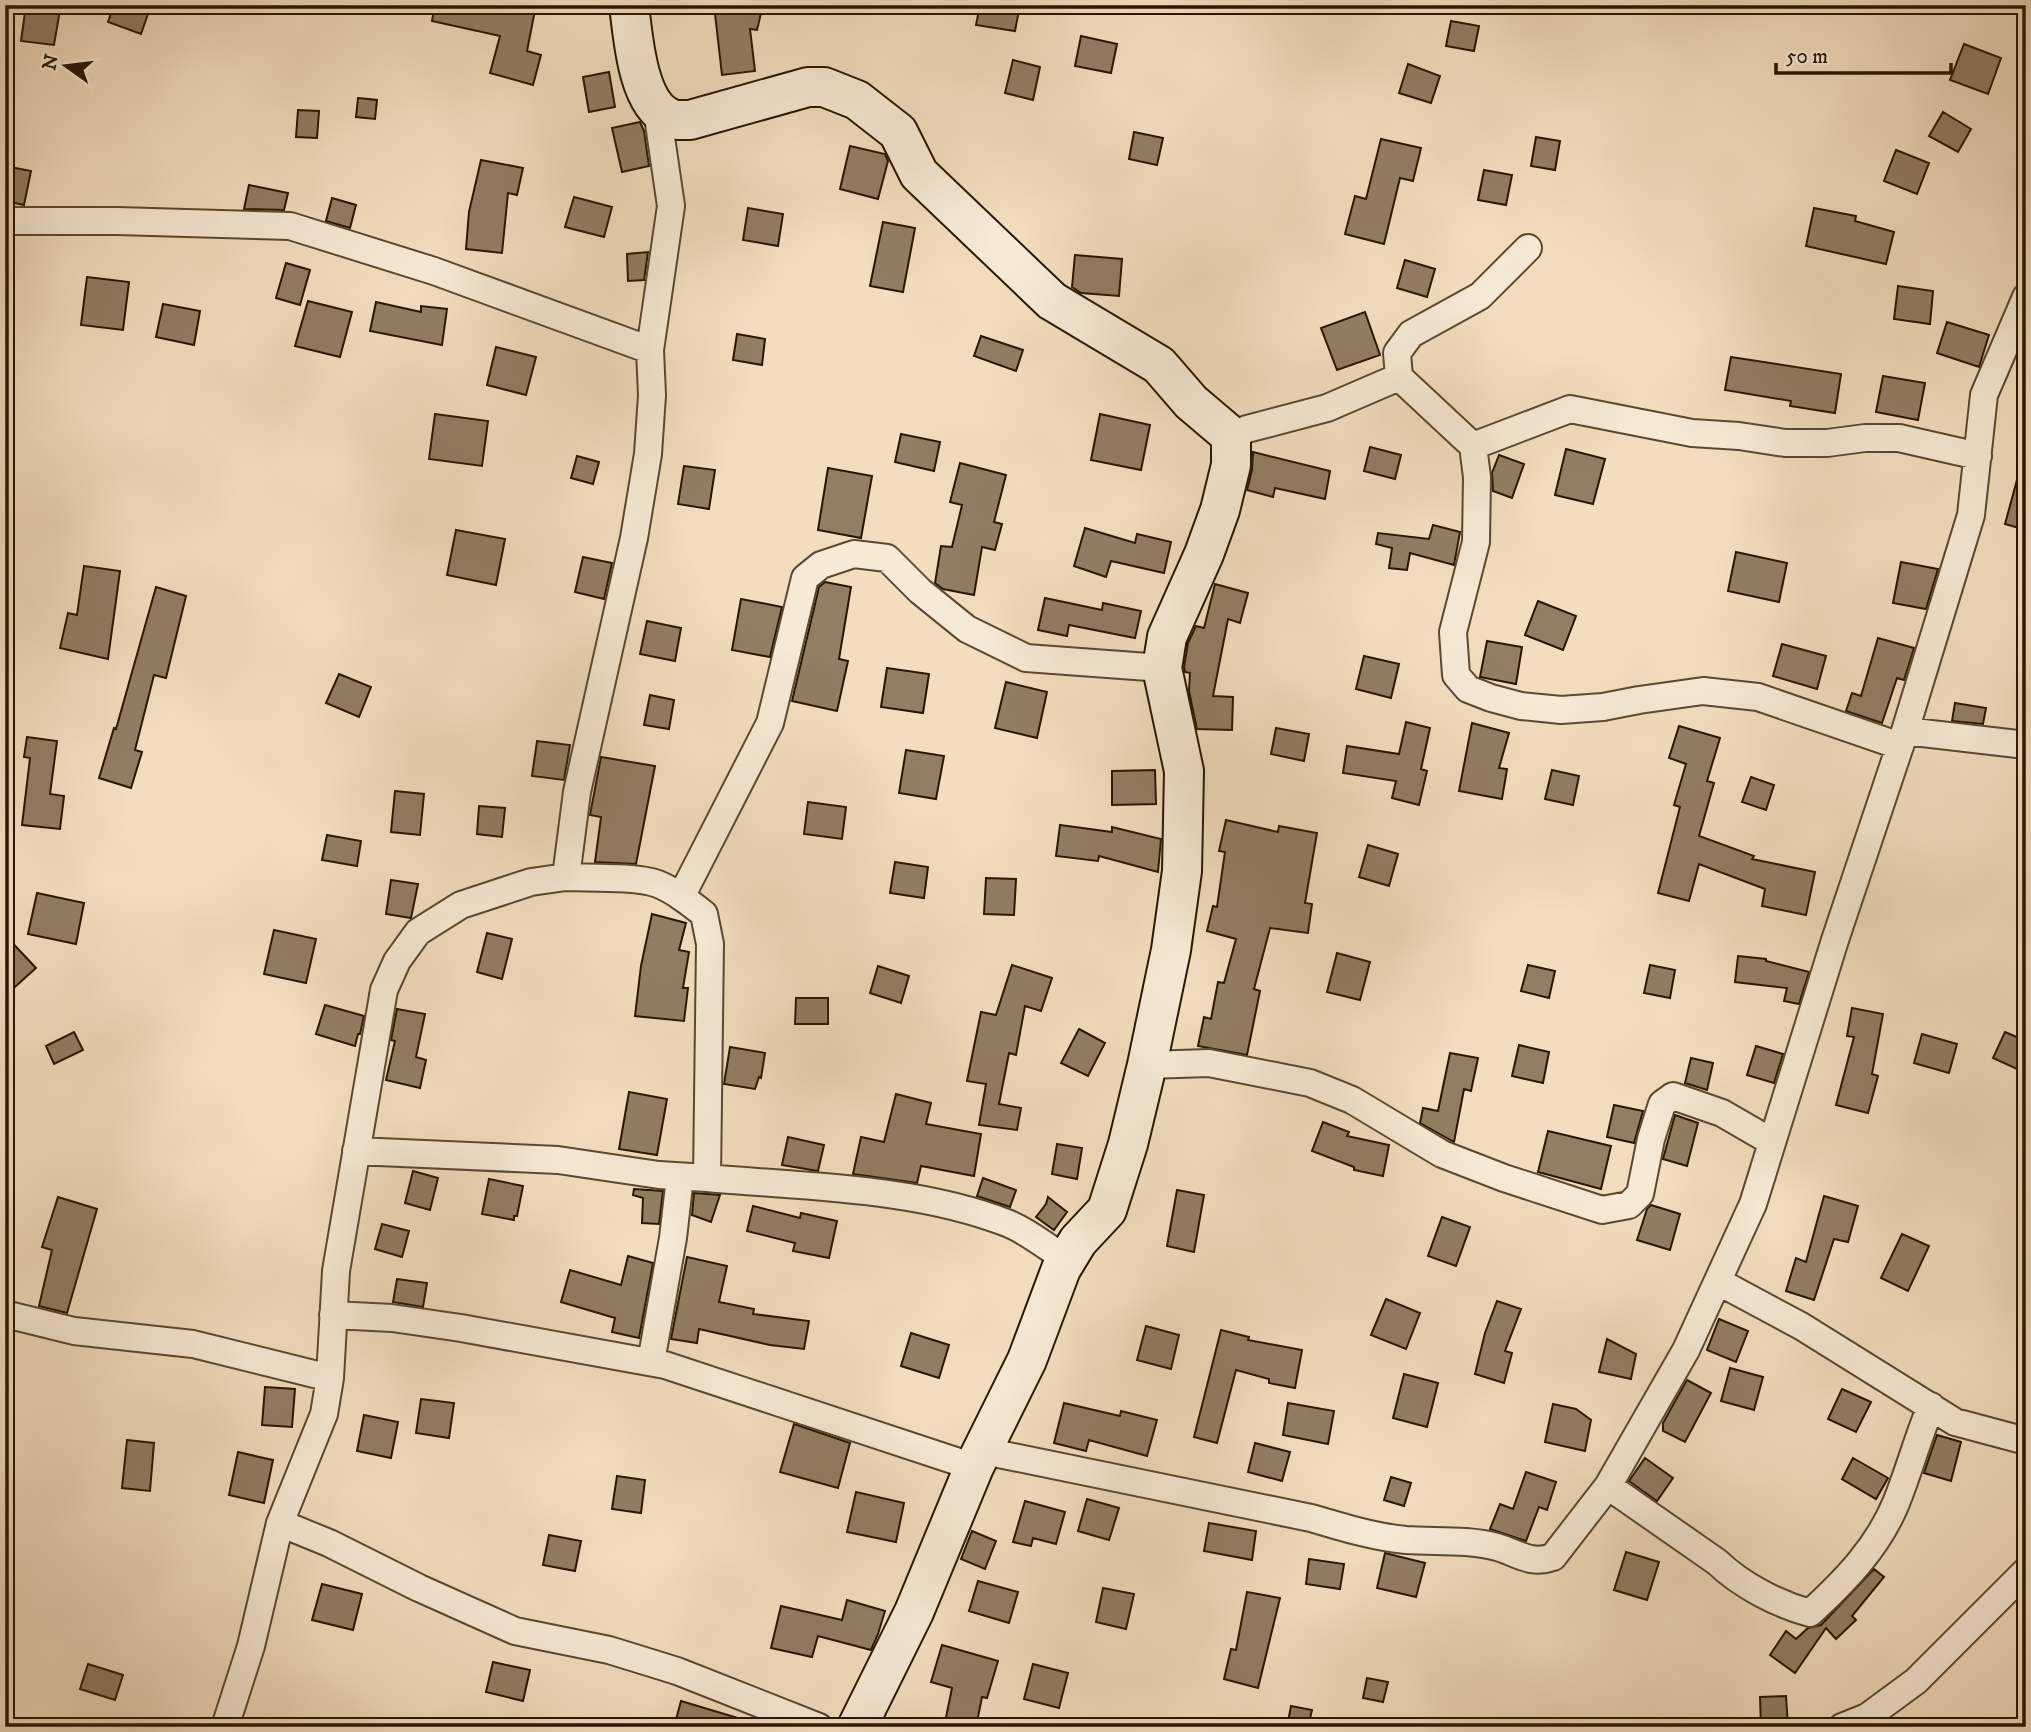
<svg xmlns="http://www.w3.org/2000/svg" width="2031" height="1732" font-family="'IM FELL DW Pica',serif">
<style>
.building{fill:#917e63;stroke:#271600;stroke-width:2}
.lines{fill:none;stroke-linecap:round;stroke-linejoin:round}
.minor-casing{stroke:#5a4830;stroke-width:30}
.secondary-casing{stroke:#271600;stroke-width:42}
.minor{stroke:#f7ead5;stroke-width:26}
.secondary{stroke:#f7ead5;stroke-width:38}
</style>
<rect width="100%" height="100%" fill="#f2debf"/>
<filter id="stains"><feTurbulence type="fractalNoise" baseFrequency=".00286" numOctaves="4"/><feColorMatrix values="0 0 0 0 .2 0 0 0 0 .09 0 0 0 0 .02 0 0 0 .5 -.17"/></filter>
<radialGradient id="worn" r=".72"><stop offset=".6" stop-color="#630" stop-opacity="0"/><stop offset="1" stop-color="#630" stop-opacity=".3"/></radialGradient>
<path class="building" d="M 26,5 L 60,10 L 54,45 L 21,41 Z
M 114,5 L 151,5 L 141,34 L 108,22 Z
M 435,5 L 536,5 L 527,51 L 541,55 L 533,85 L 490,73 L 500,36 L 432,21 Z
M 714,5 L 763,5 L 757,30 L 750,29 L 755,71 L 722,75 Z
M 980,5 L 1020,5 L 1015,31 L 976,25 Z
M 1451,21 L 1479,26 L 1474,51 L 1446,46 Z
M 1081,36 L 1117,44 L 1111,73 L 1075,66 Z
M 1964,44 L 2001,58 L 1988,94 L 1950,80 Z
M 1013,60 L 1040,67 L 1033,100 L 1005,93 Z
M 1408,64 L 1440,76 L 1431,103 L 1399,93 Z
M 609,72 L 615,107 L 589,112 L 583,77 Z
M 358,98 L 377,100 L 375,119 L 356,117 Z
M 298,110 L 319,111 L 317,138 L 296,137 Z
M 1943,112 L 1971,129 L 1958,152 L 1929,136 Z
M 640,122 L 644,131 L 649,166 L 622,172 L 612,128 Z
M 1134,132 L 1163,138 L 1157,165 L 1129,159 Z
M 1536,137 L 1560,141 L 1555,170 L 1531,166 Z
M 1381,139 L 1421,148 L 1413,181 L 1400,178 L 1384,244 L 1345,234 L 1355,196 L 1366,199 Z
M 850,146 L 885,154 L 888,161 L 878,199 L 840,189 Z
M 1896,150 L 1929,163 L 1917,194 L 1884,181 Z
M 481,160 L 523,168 L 517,195 L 508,193 L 502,253 L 466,249 L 469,212 Z
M 5,166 L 31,171 L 24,205 L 5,201 Z
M 1484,170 L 1512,175 L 1506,205 L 1478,200 Z
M 249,185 L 288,193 L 284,210 L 244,209 Z
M 574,197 L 612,207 L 604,237 L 565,227 Z
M 332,198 L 356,205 L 350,228 L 326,221 Z
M 748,208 L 783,214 L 778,246 L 743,240 Z
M 1814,208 L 1856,216 L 1855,221 L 1894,232 L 1886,264 L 1806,246 Z
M 883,222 L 915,228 L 903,292 L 870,286 Z
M 648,252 L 644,280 L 628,281 L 627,254 Z
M 1075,255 L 1122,259 L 1119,296 L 1081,293 L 1072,287 Z
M 1405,260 L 1435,269 L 1427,297 L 1397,288 Z
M 286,263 L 310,270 L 300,305 L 276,298 Z
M 87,277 L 129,282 L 123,330 L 81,325 Z
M 1898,286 L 1933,291 L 1930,324 L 1894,319 Z
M 308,301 L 352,312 L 340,357 L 295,346 Z
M 376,302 L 421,312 L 421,306 L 447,309 L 442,345 L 370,331 Z
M 163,304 L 200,311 L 194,345 L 156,337 Z
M 1365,312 L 1380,355 L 1337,370 L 1321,328 Z
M 1947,322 L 1989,335 L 1979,367 L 1937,353 Z
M 737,334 L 765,339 L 762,365 L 733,360 Z
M 981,336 L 1023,350 L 1016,371 L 974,356 Z
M 496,347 L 536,357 L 526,395 L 487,385 Z
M 1731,357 L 1841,374 L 1835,413 L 1790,406 L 1791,401 L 1725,390 Z
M 1883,376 L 1925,383 L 1918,420 L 1876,412 Z
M 435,414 L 488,421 L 482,466 L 429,459 Z
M 1100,414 L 1150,425 L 1141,470 L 1091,460 Z
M 901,434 L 940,442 L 934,471 L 895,462 Z
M 1370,447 L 1401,455 L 1395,479 L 1364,471 Z
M 1566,449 L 1605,459 L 1593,504 L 1555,495 Z
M 1253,452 L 1330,471 L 1325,499 L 1275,488 L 1273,497 L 1247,490 L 1252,470 Z
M 1499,455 L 1524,464 L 1512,498 L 1493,491 L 1492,473 Z
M 577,456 L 599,462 L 593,484 L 571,478 Z
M 960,463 L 1006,475 L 994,522 L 1002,524 L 995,550 L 982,547 L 974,595 L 943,589 L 935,583 L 941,546 L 952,547 L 962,505 L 950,502 Z
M 684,466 L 715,470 L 709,509 L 678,504 Z
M 828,468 L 872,476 L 861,538 L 818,530 Z
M 2020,469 L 2026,470 L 2026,530 L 2005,524 Z
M 1433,525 L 1460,532 L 1454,565 L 1410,553 L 1407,570 L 1389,568 L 1392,548 L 1376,544 L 1378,533 L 1429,539 Z
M 1085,528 L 1135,543 L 1137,534 L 1171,542 L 1164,573 L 1111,561 L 1106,577 L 1074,566 Z
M 456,530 L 505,539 L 496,585 L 447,575 Z
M 1736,552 L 1787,563 L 1779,602 L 1728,591 Z
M 583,557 L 612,563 L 604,599 L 575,592 Z
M 1901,562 L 1938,569 L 1926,609 L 1893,603 Z
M 84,566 L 120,571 L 108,659 L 60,648 L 68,613 L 77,615 Z
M 825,582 L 851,587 L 839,659 L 848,661 L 837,711 L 792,701 L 819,587 Z
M 1215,584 L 1248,593 L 1240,623 L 1228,619 L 1213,696 L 1233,697 L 1232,730 L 1197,729 L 1189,691 L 1190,673 L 1185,672 L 1184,667 L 1188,643 L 1196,626 L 1204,628 Z
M 156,587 L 186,596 L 166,678 L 154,675 L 135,750 L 142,752 L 131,788 L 99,778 L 114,728 L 116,729 Z
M 1045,598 L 1102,610 L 1103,603 L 1141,611 L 1135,638 L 1069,625 L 1067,636 L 1038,630 Z
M 741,599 L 782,607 L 770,657 L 732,650 Z
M 1538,601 L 1576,616 L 1563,650 L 1525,635 Z
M 647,621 L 681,628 L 675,661 L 640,654 Z
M 1878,638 L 1914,648 L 1904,680 L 1897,678 L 1882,723 L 1846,711 L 1852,693 L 1861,696 Z
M 1487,641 L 1522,647 L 1516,684 L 1480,677 Z
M 1782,644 L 1826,656 L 1817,689 L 1773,676 Z
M 1364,656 L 1399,664 L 1391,698 L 1356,689 Z
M 887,668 L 929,674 L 923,713 L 881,707 Z
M 339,674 L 371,687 L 359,717 L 326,703 Z
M 1006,682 L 1047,692 L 1037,738 L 995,728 Z
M 650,695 L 674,700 L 669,729 L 644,725 Z
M 1955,703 L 1986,708 L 1983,724 L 1952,721 Z
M 1406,722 L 1430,728 L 1421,769 L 1427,771 L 1419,805 L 1392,798 L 1396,781 L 1343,773 L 1347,746 L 1399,754 Z
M 1472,723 L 1509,733 L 1499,768 L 1507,769 L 1502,799 L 1459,791 Z
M 1679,726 L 1720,738 L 1707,781 L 1714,783 L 1699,836 L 1754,856 L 1752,859 L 1815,872 L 1806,915 L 1762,906 L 1765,889 L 1699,864 L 1689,901 L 1658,893 L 1680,807 L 1674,805 L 1686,764 L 1669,758 Z
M 1276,728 L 1309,734 L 1304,761 L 1271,754 Z
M 27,737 L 57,741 L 50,794 L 64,796 L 60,829 L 22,825 L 30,758 L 24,757 Z
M 537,741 L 570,745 L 564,780 L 532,776 Z
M 906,750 L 944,756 L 936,799 L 899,793 Z
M 601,757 L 655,766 L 636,864 L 595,862 L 601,817 L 590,815 Z
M 1155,770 L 1156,804 L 1112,805 L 1112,771 Z
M 1552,770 L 1579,776 L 1573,805 L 1545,799 Z
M 1751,777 L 1774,785 L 1766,810 L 1742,802 Z
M 395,791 L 424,794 L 420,835 L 391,832 Z
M 808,802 L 846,807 L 842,839 L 804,834 Z
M 479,806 L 505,808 L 502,837 L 477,834 Z
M 1226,820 L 1278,832 L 1279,826 L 1317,833 L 1305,903 L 1312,904 L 1308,933 L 1270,928 L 1254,989 L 1260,991 L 1247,1055 L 1198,1046 L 1204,1017 L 1211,1019 L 1218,982 L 1224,983 L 1236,939 L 1207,931 L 1213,906 L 1217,907 L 1225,852 L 1219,851 Z
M 1060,825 L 1112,832 L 1112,827 L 1161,839 L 1158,872 L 1099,856 L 1098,861 L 1056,856 Z
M 327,835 L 361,841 L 357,866 L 322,860 Z
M 1368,845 L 1398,854 L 1389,886 L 1359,877 Z
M 895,862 L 928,867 L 924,898 L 890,893 Z
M 986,878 L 1016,879 L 1014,915 L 984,914 Z
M 391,880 L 418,884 L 411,918 L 386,914 Z
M 37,893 L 84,903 L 76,944 L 28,934 Z
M 652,914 L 686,923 L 679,950 L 689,952 L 683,988 L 688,988 L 684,1021 L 635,1016 L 641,966 Z
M 274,930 L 316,939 L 306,983 L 264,974 Z
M 487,933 L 512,939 L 502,979 L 477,972 Z
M 5,935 L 36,968 L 5,996 Z
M 1337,953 L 1370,962 L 1360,1000 L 1327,992 Z
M 1738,956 L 1766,959 L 1766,961 L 1809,972 L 1799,1004 L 1784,1001 L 1787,988 L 1735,982 Z
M 1012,965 L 1052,978 L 1041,1011 L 1025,1006 L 1016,1055 L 1009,1053 L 999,1104 L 1021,1108 L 1017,1130 L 979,1125 L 986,1084 L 967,1081 L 981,1012 L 996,1015 Z
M 1528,965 L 1555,971 L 1549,998 L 1521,991 Z
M 1650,965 L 1675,970 L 1670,998 L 1644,993 Z
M 878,966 L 909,976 L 901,1003 L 870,993 Z
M 796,998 L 828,998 L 828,1024 L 795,1024 Z
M 325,1005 L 364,1016 L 360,1034 L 358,1034 L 355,1046 L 316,1034 Z
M 1852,1008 L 1883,1014 L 1872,1074 L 1878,1076 L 1868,1113 L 1836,1105 L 1854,1037 L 1847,1036 Z
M 397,1009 L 425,1014 L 416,1057 L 426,1060 L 420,1088 L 386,1080 L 395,1041 L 391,1040 Z
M 1079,1029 L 1105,1043 L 1088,1076 L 1061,1063 Z
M 74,1032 L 83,1050 L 54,1064 L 46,1046 Z
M 2005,1032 L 2026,1041 L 2026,1050 L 2017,1069 L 1993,1058 Z
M 1922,1034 L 1957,1044 L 1949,1073 L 1914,1063 Z
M 1519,1045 L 1549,1052 L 1543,1083 L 1512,1076 Z
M 1756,1046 L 1783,1054 L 1774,1083 L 1747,1075 Z
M 730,1047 L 765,1053 L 761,1078 L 759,1077 L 755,1089 L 724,1084 Z
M 1450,1053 L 1478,1058 L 1471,1091 L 1464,1089 L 1454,1142 L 1420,1123 L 1423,1108 L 1438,1111 Z
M 1691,1058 L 1713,1063 L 1707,1090 L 1685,1083 Z
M 629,1092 L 667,1099 L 657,1155 L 619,1149 Z
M 896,1094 L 931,1103 L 926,1124 L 981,1134 L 974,1176 L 921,1166 L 917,1183 L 853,1174 L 861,1137 L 884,1142 Z
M 1614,1105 L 1643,1111 L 1634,1143 L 1607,1137 Z
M 1675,1115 L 1698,1123 L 1687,1166 L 1663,1159 Z
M 1323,1122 L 1349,1132 L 1347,1136 L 1389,1145 L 1383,1176 L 1354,1170 L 1354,1167 L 1312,1151 Z
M 1548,1131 L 1611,1146 L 1601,1189 L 1538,1172 Z
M 788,1137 L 824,1145 L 818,1171 L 782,1165 Z
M 1057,1144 L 1082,1148 L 1077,1179 L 1052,1174 Z
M 413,1171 L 438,1178 L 430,1210 L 405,1203 Z
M 983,1178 L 1016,1190 L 1010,1207 L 977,1196 Z
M 489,1179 L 523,1186 L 517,1216 L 514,1216 L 514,1220 L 482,1214 Z
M 634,1189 L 663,1191 L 659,1224 L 642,1223 L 643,1198 L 633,1195 Z
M 1177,1190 L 1204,1195 L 1194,1252 L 1167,1246 Z
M 694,1193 L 720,1195 L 711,1222 L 692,1215 Z
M 1824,1196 L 1858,1206 L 1848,1242 L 1834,1239 L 1814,1300 L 1786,1291 L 1796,1258 L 1806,1262 Z
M 58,1197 L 97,1209 L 67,1313 L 39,1306 L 52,1250 L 42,1247 Z
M 1048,1197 L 1067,1212 L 1054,1230 L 1036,1217 L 1046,1204 Z
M 1651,1205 L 1680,1214 L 1670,1250 L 1637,1240 L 1647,1209 Z
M 753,1206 L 800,1218 L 801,1213 L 837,1221 L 829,1258 L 793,1251 L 795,1243 L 747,1231 Z
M 1442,1217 L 1470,1227 L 1456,1266 L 1428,1256 Z
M 382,1224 L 409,1231 L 402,1257 L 375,1249 Z
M 1902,1234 L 1929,1246 L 1908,1291 L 1881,1278 Z
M 628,1256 L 653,1263 L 639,1338 L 612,1332 L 615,1318 L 561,1302 L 570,1270 L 621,1285 Z
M 687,1257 L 727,1266 L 719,1302 L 754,1309 L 753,1314 L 809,1321 L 804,1349 L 770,1345 L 699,1329 L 697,1343 L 671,1339 Z
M 397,1279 L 427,1283 L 423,1307 L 393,1302 Z
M 1386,1299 L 1420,1313 L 1406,1349 L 1371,1335 Z
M 1497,1301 L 1521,1309 L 1505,1351 L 1512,1353 L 1504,1383 L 1475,1374 L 1485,1333 Z
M 1719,1319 L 1748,1331 L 1736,1362 L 1707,1350 Z
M 1146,1326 L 1179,1335 L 1171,1369 L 1137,1360 Z
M 1221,1330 L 1249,1337 L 1248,1340 L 1302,1350 L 1295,1388 L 1269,1383 L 1269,1379 L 1236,1370 L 1217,1443 L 1194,1437 Z
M 911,1333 L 949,1345 L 939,1378 L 901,1366 Z
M 1607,1339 L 1636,1354 L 1631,1379 L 1599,1372 Z
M 1730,1368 L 1763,1377 L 1754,1410 L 1721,1401 Z
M 1404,1374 L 1438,1383 L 1427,1427 L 1393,1418 Z
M 1687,1380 L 1711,1393 L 1685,1442 L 1663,1431 L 1663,1423 Z
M 265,1387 L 295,1389 L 292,1427 L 262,1425 Z
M 1842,1389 L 1871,1402 L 1856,1432 L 1828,1419 Z
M 421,1399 L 454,1403 L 449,1438 L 416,1433 Z
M 1064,1403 L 1120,1416 L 1121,1411 L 1157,1420 L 1147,1456 L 1089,1440 L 1086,1451 L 1054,1443 Z
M 1288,1403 L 1334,1411 L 1328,1444 L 1283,1435 Z
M 1553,1404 L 1576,1409 L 1591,1420 L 1585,1451 L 1545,1442 Z
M 364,1415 L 398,1422 L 391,1458 L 357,1451 Z
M 794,1424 L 850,1443 L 838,1488 L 780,1472 Z
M 1937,1435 L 1961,1442 L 1951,1481 L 1924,1473 Z
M 127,1440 L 154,1443 L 150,1491 L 122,1488 Z
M 1255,1443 L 1290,1452 L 1282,1481 L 1248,1472 Z
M 238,1452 L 273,1460 L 264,1503 L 229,1495 Z
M 1645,1458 L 1673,1478 L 1657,1501 L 1629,1481 Z
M 1853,1458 L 1888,1478 L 1876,1499 L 1842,1479 Z
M 1526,1472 L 1556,1482 L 1547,1510 L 1539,1507 L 1526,1541 L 1490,1529 L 1500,1504 L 1513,1509 Z
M 617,1476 L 645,1480 L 641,1513 L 612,1509 Z
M 1391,1477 L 1411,1483 L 1404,1506 L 1384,1500 Z
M 856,1492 L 904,1503 L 896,1542 L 847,1532 Z
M 1087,1499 L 1119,1508 L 1109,1540 L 1078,1531 Z
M 1025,1501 L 1065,1512 L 1056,1544 L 1033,1538 L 1031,1546 L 1013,1542 Z
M 1209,1523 L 1256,1531 L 1252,1560 L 1204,1551 Z
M 972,1531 L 996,1541 L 985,1569 L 961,1559 Z
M 549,1535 L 581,1541 L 575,1571 L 543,1565 Z
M 1626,1552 L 1659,1562 L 1647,1600 L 1614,1590 Z
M 1385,1553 L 1425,1563 L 1416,1597 L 1377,1588 Z
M 1309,1559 L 1344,1564 L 1340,1589 L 1306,1584 Z
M 1874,1569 L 1884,1577 L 1852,1616 L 1856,1620 L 1836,1639 L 1826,1628 L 1795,1673 L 1770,1655 L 1786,1631 L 1796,1639 L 1808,1628 L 1821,1625 Z
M 978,1581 L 1018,1592 L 1009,1623 L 969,1611 Z
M 322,1584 L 362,1594 L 353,1630 L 312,1620 Z
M 1103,1588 L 1134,1594 L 1126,1629 L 1096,1622 Z
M 1247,1592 L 1280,1598 L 1258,1688 L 1224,1679 L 1231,1649 L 1236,1650 Z
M 847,1600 L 885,1611 L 878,1634 L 871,1650 L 818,1636 L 812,1657 L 771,1648 L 781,1606 L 842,1620 Z
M 942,1645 L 998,1661 L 987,1698 L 982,1697 L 976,1727 L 944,1727 L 952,1688 L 931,1682 Z
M 493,1662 L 530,1670 L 523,1701 L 486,1692 Z
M 88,1664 L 123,1675 L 115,1700 L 80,1689 Z
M 1033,1664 L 1068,1673 L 1059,1708 L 1024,1699 Z
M 1367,1678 L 1388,1682 L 1383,1702 L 1363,1698 Z
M 1786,1696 L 1788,1727 L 1761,1727 L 1760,1697 Z
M 681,1701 L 751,1722 L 750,1727 L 674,1727 Z
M 1291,1706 L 1312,1710 L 1308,1727 L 1287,1727 Z"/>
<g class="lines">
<g class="minor-casing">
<path id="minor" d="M 5,221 L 117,221 L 290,226 L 434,271 L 650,350 L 671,206 L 657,110
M 2026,297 L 1984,395 L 1971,515 L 1905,731 L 2026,745
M 1399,377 L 1397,353 L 1411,334 L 1480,296 L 1528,248
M 1231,436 L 1247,429 L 1327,408 L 1399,377 L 1473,446 L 1570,409 L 1692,433 L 1739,436 L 1785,443 L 1827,443 L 1865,438 L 1899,438 L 1978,456
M 1473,446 L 1477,477 L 1476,542 L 1453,632 L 1456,675 L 1468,689 L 1491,698 L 1521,706 L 1561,710 L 1603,707 L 1639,700 L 1703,691 L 1758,697 L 1900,746
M 566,877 C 591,878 636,876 658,884 C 675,891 690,903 704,914 L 710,944 L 707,1178 C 806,1187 914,1187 1007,1223 C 1028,1231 1048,1248 1067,1260
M 681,897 L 770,723 L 805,578 L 821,565 L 854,554 L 887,558 L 920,591 L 967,629 L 1026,658 L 1162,668
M 1147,1065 L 1209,1063 L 1310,1083 L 1352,1100 L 1442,1154 L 1504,1178 L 1602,1210 L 1629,1205 L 1640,1194 L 1651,1139 L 1662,1104 L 1673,1096 L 1722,1113 L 1772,1142
M 356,1151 L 558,1160 L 659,1175 L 707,1178
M 1719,1282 L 1801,1326 L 1955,1422 L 2026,1441
M 5,1314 L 74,1331 L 193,1344 L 330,1378
M 333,1315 L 392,1318 L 461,1328 L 665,1365 L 974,1467
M 651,1362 L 673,1238 L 680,1177
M 984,1451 L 1311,1518 C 1342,1527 1374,1537 1406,1540 C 1436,1542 1467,1539 1497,1547 C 1518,1553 1530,1565 1553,1557 L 1608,1486 L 1717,1562 C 1741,1585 1777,1604 1810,1613 C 1845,1581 1878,1547 1896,1503 C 1909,1471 1918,1437 1931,1406
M 1608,1486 L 1686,1350 L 1753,1204 L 1835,940 L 1905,731
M 280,1523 L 329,1543 L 419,1588 L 515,1631 L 609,1650 L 677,1671 L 819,1727
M 225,1727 L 251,1646 L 280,1523 L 324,1414 L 330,1378 L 336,1271 L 384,990 L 397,961 L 418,932 L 461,905 L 531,882 L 566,877 L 577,792 L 634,538 L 648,454 L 652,395 L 650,350
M 1842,1727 L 1867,1717 L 1916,1681 L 2026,1571"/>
</g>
<g class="secondary-casing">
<path id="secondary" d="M 629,5 C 633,36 637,102 668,117 C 674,121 683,120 690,120 L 808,87 L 824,87 L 857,100 L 898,132 L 919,174 L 1052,301 L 1159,365 L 1191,402 L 1231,436 L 1231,465 L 1220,510 L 1204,554 L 1167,637 L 1162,668 L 1184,771 L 1182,871 L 1171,950 L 1147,1065 L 1128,1144 L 1107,1210 L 1078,1241 L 1061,1269 L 1027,1360 L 974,1467 L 914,1612 L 857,1727"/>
</g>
<use href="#minor" class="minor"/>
<use href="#secondary" class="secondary"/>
</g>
<rect width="2031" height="1732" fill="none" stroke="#f2debf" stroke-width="28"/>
<rect x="7" y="7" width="2017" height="1718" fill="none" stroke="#271600" stroke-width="3.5"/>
<rect x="14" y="14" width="2003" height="1704" fill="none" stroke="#271600" stroke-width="2"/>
<g transform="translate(66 66) rotate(284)" stroke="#f7ead5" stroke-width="5" paint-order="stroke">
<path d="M0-5L12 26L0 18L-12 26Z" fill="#271600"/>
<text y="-10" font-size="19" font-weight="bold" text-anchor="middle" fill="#271600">N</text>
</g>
<path d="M1776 63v10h175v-10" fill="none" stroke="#271600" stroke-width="3.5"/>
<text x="1786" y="63" font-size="21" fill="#271600" stroke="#f7ead5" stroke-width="5" paint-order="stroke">50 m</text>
<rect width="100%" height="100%" filter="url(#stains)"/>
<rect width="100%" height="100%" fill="url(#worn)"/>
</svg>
